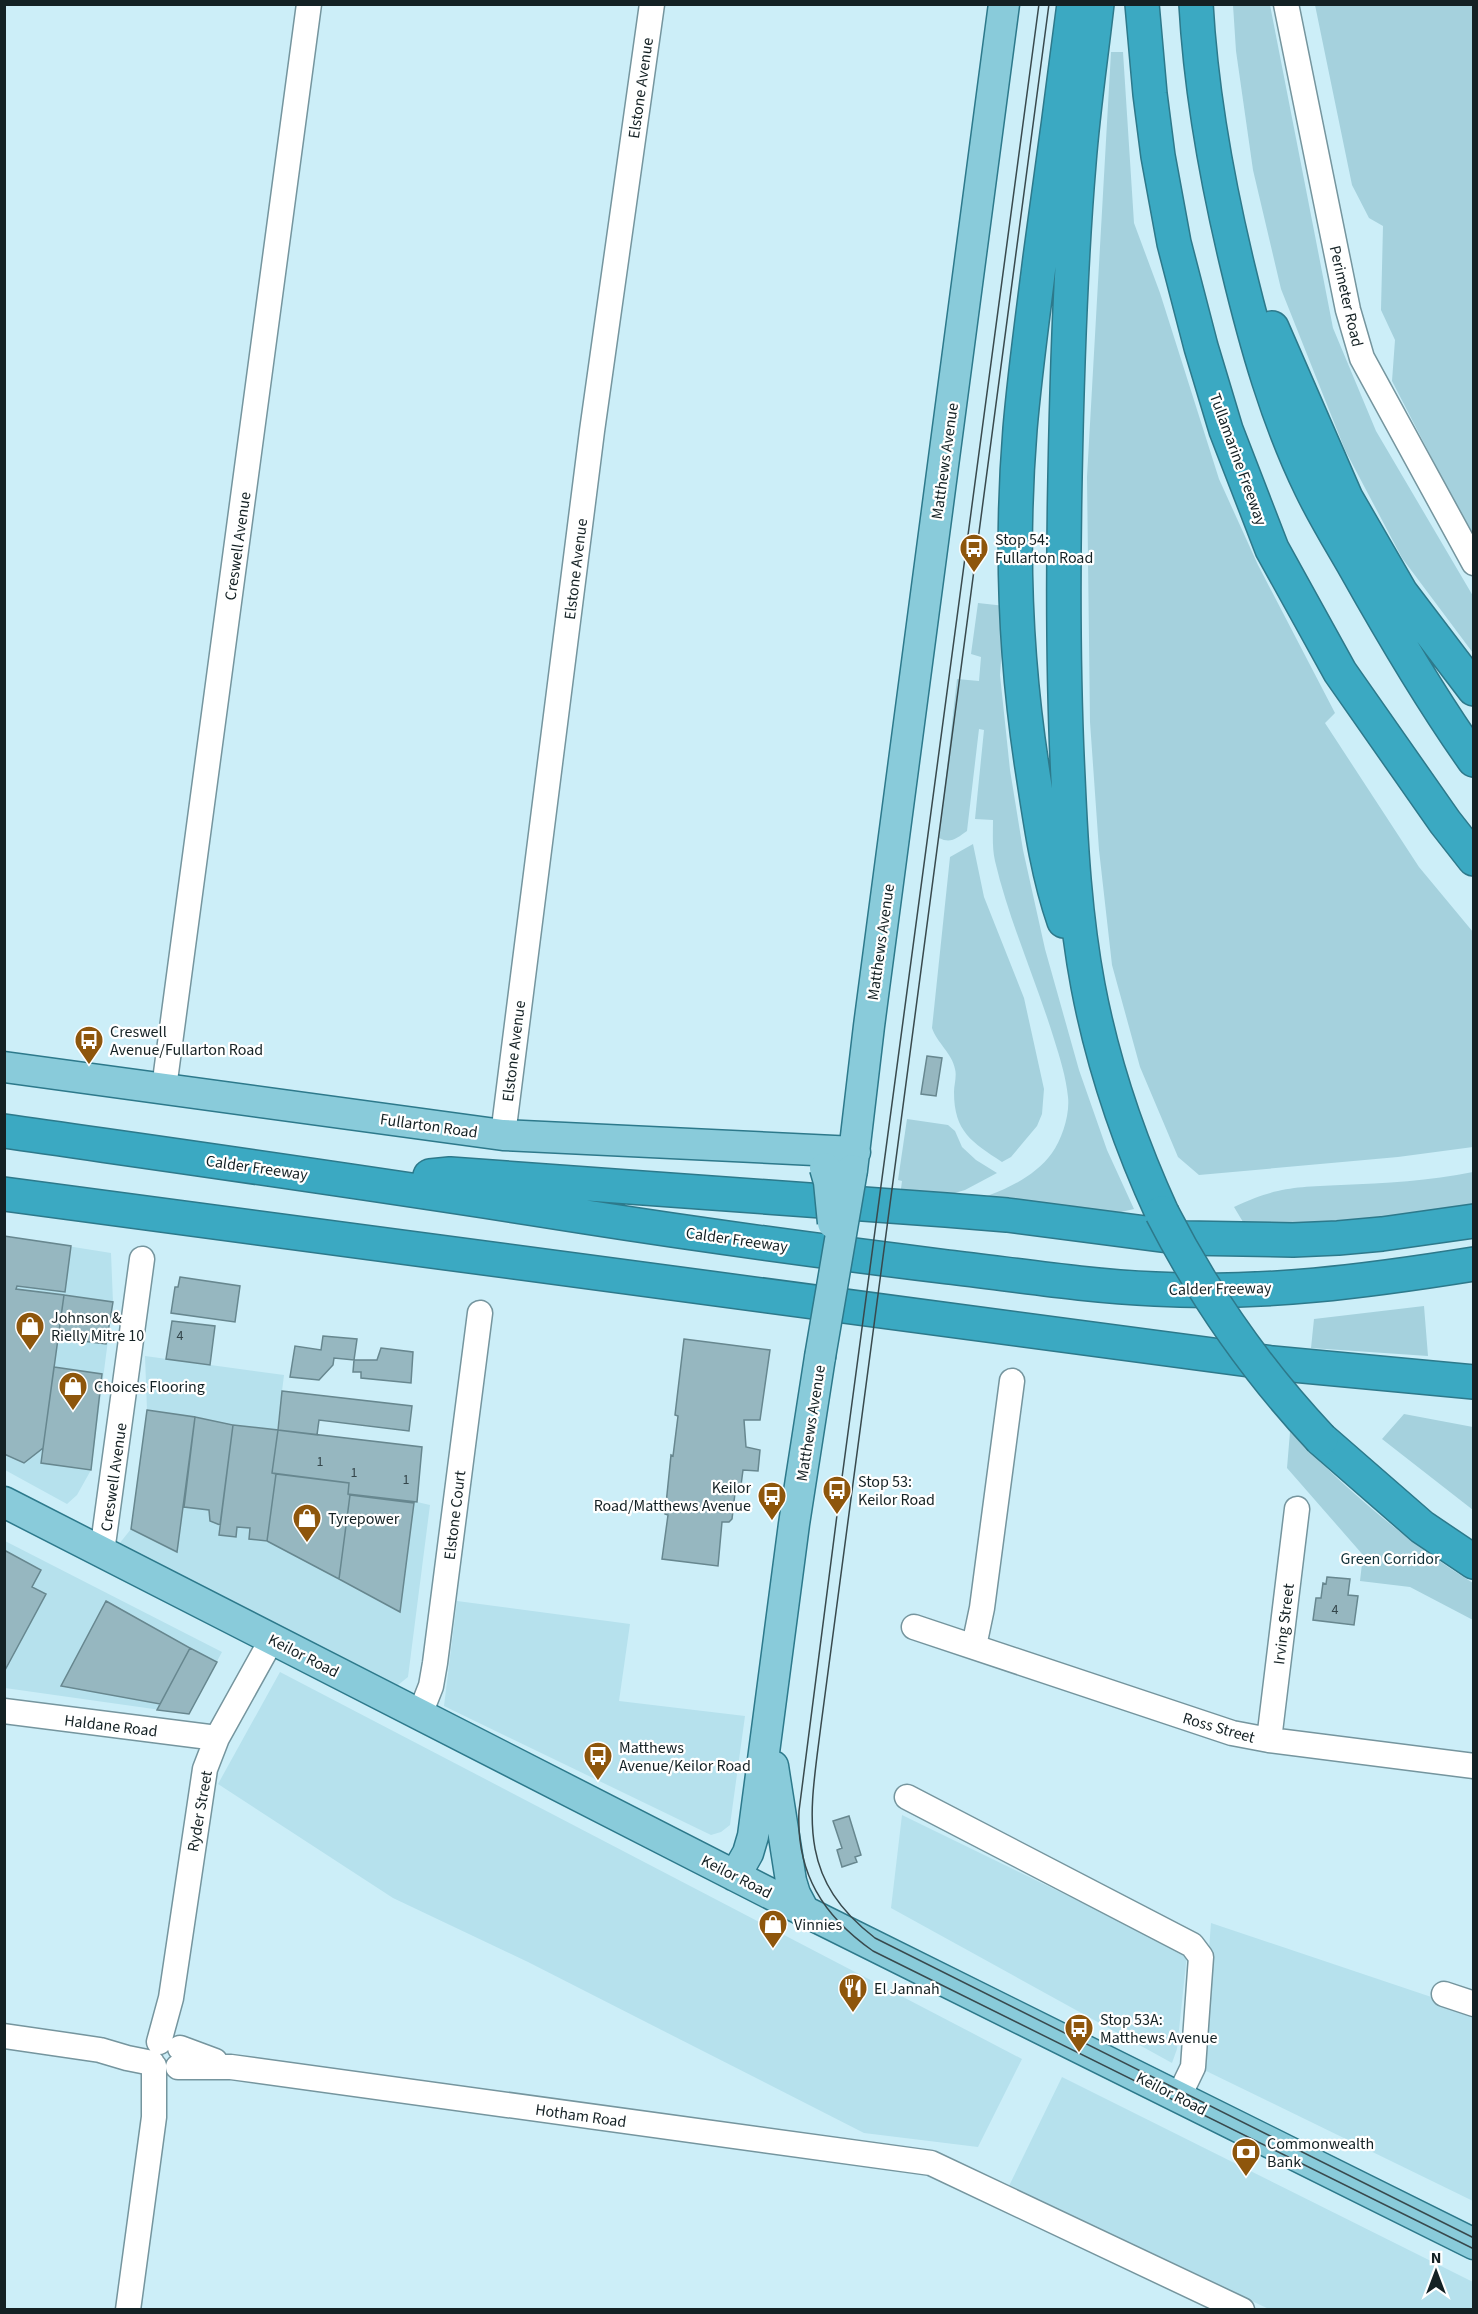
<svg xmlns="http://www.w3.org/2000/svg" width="1478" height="2314" font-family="'Source Sans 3',sans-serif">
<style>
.built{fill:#b6e1ed}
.green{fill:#a5d1dd}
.building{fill:#96b7c0;stroke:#67878f;stroke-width:1.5}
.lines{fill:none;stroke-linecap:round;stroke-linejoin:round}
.minor-casing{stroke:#75959e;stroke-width:27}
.major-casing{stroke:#2d798b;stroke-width:33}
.highway-casing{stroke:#2d798b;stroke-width:36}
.minor{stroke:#fff;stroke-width:24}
.major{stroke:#89cbda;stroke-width:30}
.highway{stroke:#3ba9c2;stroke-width:33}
.tram{stroke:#38494d;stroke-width:1.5}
.major-bridge-casing{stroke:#2d798b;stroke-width:33;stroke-linecap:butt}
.highway-bridge-casing{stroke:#2d798b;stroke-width:36;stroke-linecap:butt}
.major-bridge{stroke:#89cbda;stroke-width:30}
.highway-bridge{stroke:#3ba9c2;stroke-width:33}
.labels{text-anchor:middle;stroke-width:4.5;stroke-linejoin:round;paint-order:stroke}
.number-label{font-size:14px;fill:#34464b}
.street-label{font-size:16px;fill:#142124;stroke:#fff}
.poi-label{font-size:16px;fill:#142124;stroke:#fff;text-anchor:start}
.park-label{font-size:16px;fill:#0f3038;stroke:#fff}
</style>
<rect width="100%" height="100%" fill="#cceef8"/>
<path class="built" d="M 5,1236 L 111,1253 L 113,1302 L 91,1470 L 77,1495 L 67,1504 L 5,1470 Z
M 145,1356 L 284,1375 L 272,1473 L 349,1483 L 348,1494 L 417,1502 L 430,1505 L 408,1677 L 398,1685 L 390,1686 L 119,1544 L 131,1529 L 147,1410 Z
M 5,1541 L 222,1652 L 189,1714 L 5,1688 Z
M 457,1601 L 630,1624 L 619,1701 L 745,1716 L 730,1825 L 721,1832 L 711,1835 L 444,1706 Z
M 280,1672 L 1022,2059 L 978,2147 L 864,2133 L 528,1962 L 393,1898 L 218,1784 Z
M 902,1815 L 1187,1954 L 1177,2049 L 1172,2063 L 891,1908 Z
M 1211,1923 L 1473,2011 L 1473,2201 L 1200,2068 Z
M 1062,2077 L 1473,2282 L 1473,2309 L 1269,2309 L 1008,2188 Z"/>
<path class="green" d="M 1233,5 L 1270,5 L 1333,328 L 1376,431 L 1473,596 L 1473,653 L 1402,558 L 1345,450 L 1281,289 L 1253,170 L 1236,51 Z
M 1315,5 L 1473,5 L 1473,538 L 1392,381 L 1395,340 L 1381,310 L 1383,226 L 1369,218 L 1352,185 Z
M 1111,52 L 1123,52 L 1134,223 L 1160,293 L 1219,479 L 1258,565 L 1335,713 L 1325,723 L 1419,867 L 1473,932 L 1473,1147 L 1398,1157 L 1199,1175 L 1178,1157 L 1140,1067 L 1112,965 L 1099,850 L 1090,722 L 1087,477 Z
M 978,603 L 1005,606 L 1000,675 L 1010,770 L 1023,850 L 1045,949 L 1079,1070 L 1107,1150 L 1134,1209 L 1121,1212 L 962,1205 C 994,1194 1031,1182 1052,1153 C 1062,1139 1070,1115 1068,1097 C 1066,1077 1060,1058 1054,1039 C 1036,980 1009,921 995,861 C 992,848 993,834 993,820 L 975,819 L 984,730 L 979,729 L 967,831 C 957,838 951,844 939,838 L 957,679 L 979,681 L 981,657 L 971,654 Z
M 973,844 L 984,897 L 1024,998 L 1044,1089 L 1042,1114 L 1037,1126 L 1011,1157 L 1002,1162 C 972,1142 954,1132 954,1092 C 954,1085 957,1076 955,1069 C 952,1053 937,1043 932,1028 L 950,857 Z
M 907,1119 L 948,1125 L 955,1131 L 962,1147 L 976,1160 L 997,1173 L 965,1190 L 938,1198 L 900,1196 L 902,1181 L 898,1180 Z
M 1473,1172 L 1473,1215 L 1249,1232 L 1234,1207 C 1276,1187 1296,1187 1341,1185 C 1385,1183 1430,1181 1473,1172 Z
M 1424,1306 L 1428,1356 L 1311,1348 L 1314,1319 Z
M 1404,1414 L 1473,1427 L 1473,1510 L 1382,1439 Z
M 1290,1432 C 1346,1489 1405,1541 1473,1583 L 1473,1620 L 1410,1587 L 1360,1581 L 1363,1555 L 1287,1468 Z"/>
<path class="building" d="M 927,1056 L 942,1058 L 936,1096 L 921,1094 Z
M 4,1236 L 71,1246 L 65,1292 L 17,1286 L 16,1289 L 64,1295 L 43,1448 L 24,1463 L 4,1454 Z
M 180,1277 L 240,1286 L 235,1322 L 171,1313 L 175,1287 L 178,1287 Z
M 64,1295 L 113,1302 L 106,1344 L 58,1338 Z
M 172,1321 L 215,1326 L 210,1365 L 166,1359 Z
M 323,1336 L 357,1339 L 354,1360 L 334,1358 L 333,1365 L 319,1380 L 290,1377 L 295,1346 L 321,1350 Z
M 684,1339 L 770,1350 L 760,1420 L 744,1420 L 746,1447 L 760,1450 L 758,1471 L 743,1470 L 740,1493 L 735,1493 L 732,1519 L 729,1522 L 722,1522 L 718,1566 L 662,1559 L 668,1515 L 665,1514 L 671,1455 L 673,1456 L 678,1416 L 675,1415 Z
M 381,1348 L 413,1352 L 411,1383 L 361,1378 L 361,1372 L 353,1372 L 354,1360 L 377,1360 Z
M 54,1367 L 102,1374 L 91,1470 L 41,1463 Z
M 282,1391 L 412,1406 L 409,1431 L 319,1420 L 317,1435 L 278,1430 Z
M 147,1410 L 195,1417 L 177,1552 L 131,1529 Z
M 195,1417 L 233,1425 L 220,1525 L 210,1521 L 209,1510 L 184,1507 Z
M 233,1425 L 278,1430 L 272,1473 L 276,1474 L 267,1541 L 249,1539 L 250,1528 L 237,1527 L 236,1537 L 219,1535 Z
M 278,1430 L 422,1447 L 417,1502 L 348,1494 L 349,1483 L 272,1473 Z
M 276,1474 L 349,1483 L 348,1494 L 350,1495 L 339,1579 L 267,1541 Z
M 350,1495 L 414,1503 L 400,1612 L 339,1579 Z
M 4,1550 L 41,1570 L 32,1587 L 46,1594 L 4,1672 Z
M 1327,1577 L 1350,1579 L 1348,1595 L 1358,1596 L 1354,1625 L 1313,1620 L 1316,1598 L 1321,1598 L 1323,1583 L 1326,1584 Z
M 106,1601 L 190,1648 L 160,1704 L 61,1686 Z
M 190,1648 L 217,1662 L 189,1714 L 157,1710 Z
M 849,1816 L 861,1855 L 855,1857 L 857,1862 L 842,1867 L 837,1850 L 842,1848 L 833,1821 Z"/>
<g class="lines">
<g class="minor-casing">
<path id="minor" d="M 1286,4 L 1348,310 L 1362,358 L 1474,563
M 164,1088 L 309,4
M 503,1135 L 592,431 L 652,4
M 102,1552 L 142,1259
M 914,1627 L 1232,1733 L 1269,1740 L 1474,1766
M 974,1646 L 982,1608 L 1012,1381
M 4,1711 L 217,1738
M 420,1714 L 431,1686 L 435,1663 L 480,1313
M 1269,1740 L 1297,1509
M 907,1797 L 1192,1945 L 1201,1957 L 1193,2067 L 1179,2096
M 1444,1994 L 1474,2004
M 4,2036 L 100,2050 L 127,2058 L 152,2063
M 159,2042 L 171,1998 L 205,1769 L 217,1738 L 272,1639
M 180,2048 L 215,2061
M 178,2067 L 231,2067 L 931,2163 L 1242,2310
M 128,2310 L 154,2117 L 154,2066"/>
</g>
<g class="major-casing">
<path id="major" d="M 4,1067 L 503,1135 L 855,1152
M 852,1170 L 869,1026 L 1004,4
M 4,1502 L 804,1911 L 1474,2244
M 773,1766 L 791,1881 L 795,1894 L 804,1911
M 735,1876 L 748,1853 L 753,1836 L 794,1524 L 820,1357"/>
</g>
<g class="highway-casing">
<path id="highway" d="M 1097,4 C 1091,57 1083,110 1079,163 C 1070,268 1067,372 1065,477 C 1063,577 1063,677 1068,778 C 1071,847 1075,917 1088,986 C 1103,1065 1129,1141 1162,1213
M 1142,4 L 1150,94 L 1158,156 L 1174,243 L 1201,347 L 1226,430 L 1272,549 L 1340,672 L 1445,822 L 1474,859
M 1196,4 C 1201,94 1217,181 1238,268 C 1256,343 1277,418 1311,488 C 1324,515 1340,541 1355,567 C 1392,633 1430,698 1474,760
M 1272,328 L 1346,498 L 1401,593 L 1474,689
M 1064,921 C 1047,872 1040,819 1032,767 C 1015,656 1011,541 1020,429 C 1025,371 1033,315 1040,258 C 1052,173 1063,89 1074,4
M 4,1131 C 199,1159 393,1186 586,1217 C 707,1236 827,1252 948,1267 C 1017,1275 1086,1286 1155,1289 C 1262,1295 1368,1281 1474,1264
M 430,1176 L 450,1174 L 946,1210 L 1007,1215 L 1184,1238 L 1293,1240 L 1338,1238 L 1382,1234 L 1474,1221
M 4,1194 L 1272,1363 L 1474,1382
M 1321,1439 L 1422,1527 L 1474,1562"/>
</g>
<use href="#minor" class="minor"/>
<use href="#major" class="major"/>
<use href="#highway" class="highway"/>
<path class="tram" d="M 1039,4 L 837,1515 L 799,1811 C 796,1873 823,1916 873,1951 L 1474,2249
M 1049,4 L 821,1725 C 810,1813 795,1877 875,1938 L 1474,2238"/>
<g class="major-bridge-casing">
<path id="major-bridge" d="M 825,1168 L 829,1182 L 833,1223
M 820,1357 L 852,1170"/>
</g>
<g class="highway-bridge-casing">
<path id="highway-bridge" d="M 1162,1213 C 1205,1297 1257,1371 1321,1439"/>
</g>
<use href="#major-bridge" class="major-bridge"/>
<use href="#highway-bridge" class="highway-bridge"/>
</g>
<defs>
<g id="bus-pin" transform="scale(1.5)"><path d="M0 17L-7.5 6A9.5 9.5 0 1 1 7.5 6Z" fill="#8e560c" stroke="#fff"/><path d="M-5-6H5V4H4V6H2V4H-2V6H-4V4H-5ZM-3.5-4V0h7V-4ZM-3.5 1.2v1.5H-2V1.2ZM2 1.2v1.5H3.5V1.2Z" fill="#fff"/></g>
<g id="shop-pin" transform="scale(1.5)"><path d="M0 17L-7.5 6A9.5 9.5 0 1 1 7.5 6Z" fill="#8e560c" stroke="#fff"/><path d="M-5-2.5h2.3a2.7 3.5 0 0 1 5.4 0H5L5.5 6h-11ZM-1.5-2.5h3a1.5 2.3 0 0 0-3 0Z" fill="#fff"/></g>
<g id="restaurant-pin" transform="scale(1.5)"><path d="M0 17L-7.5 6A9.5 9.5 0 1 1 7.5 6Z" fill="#8e560c" stroke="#fff"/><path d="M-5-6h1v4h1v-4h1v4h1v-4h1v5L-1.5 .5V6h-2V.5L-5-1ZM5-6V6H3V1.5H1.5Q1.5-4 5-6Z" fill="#fff"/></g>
<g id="bank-pin" transform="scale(1.5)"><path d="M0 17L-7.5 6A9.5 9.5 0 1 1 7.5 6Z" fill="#8e560c" stroke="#fff"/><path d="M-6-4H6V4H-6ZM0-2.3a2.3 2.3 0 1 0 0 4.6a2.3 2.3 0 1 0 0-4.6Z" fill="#fff"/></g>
</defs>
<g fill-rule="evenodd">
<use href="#bus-pin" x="974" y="548"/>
<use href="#bus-pin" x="89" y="1040"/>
<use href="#shop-pin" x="30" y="1326"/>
<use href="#shop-pin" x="73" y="1386"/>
<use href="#bus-pin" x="837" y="1490"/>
<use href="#bus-pin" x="772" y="1496"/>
<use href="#shop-pin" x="307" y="1518"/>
<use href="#bus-pin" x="598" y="1756"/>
<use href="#shop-pin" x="773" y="1924"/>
<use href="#restaurant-pin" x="853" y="1988"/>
<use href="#bus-pin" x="1079" y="2028"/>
<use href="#bank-pin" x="1246" y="2152"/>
</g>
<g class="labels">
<g class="number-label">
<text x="180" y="1340">4</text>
<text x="320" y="1466">1</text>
<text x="354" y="1477">1</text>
<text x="406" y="1484">1</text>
<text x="1335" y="1614">4</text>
</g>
<g class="street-label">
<text transform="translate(640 88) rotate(-82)" y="6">Elstone Avenue</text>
<text transform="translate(1347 296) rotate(77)" y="6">Perimeter Road</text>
<text transform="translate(1239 459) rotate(70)" y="6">Tullamarine Freeway</text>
<text transform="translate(944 461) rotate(-82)" y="6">Matthews Avenue</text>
<text transform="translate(237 546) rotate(-82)" y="6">Creswell Avenue</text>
<text transform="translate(575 569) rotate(-83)" y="6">Elstone Avenue</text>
<text transform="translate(880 942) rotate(-82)" y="6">Matthews Avenue</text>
<text transform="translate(513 1051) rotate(-83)" y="6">Elstone Avenue</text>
<text transform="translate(429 1125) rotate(8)" y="6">Fullarton Road</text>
<text transform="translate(257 1167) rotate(8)" y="6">Calder Freeway</text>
<text transform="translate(737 1239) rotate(8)" y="6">Calder Freeway</text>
<text transform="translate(1220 1288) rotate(-1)" y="6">Calder Freeway</text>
<text transform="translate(810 1423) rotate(-81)" y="6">Matthews Avenue</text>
<text transform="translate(113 1477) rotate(-82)" y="6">Creswell Avenue</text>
<text transform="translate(454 1515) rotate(-83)" y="6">Elstone Court</text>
<text transform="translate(1283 1624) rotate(-83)" y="6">Irving Street</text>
<text transform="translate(304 1655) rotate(27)" y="6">Keilor Road</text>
<text transform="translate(111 1725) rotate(7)" y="6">Haldane Road</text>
<text transform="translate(1219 1727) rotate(16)" y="6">Ross Street</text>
<text transform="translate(199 1811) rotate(-80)" y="6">Ryder Street</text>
<text transform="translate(737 1876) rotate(27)" y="6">Keilor Road</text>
<text transform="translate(1172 2093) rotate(27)" y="6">Keilor Road</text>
<text transform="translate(581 2115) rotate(8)" y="6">Hotham Road</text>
</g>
<g class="poi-label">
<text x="995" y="545">Stop 54:<tspan x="995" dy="18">Fullarton Road</tspan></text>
<text x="110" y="1037">Creswell<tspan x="110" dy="18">Avenue/Fullarton Road</tspan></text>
<text x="51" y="1323">Johnson &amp;<tspan x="51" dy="18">Rielly Mitre 10</tspan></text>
<text x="94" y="1392">Choices Flooring</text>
<text x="858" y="1487">Stop 53:<tspan x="858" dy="18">Keilor Road</tspan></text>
<text x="751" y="1493" text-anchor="end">Keilor<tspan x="751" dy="18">Road/Matthews Avenue</tspan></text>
<text x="328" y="1524">Tyrepower</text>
<text x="619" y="1753">Matthews<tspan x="619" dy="18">Avenue/Keilor Road</tspan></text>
<text x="794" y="1930">Vinnies</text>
<text x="874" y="1994">El Jannah</text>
<text x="1100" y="2025">Stop 53A:<tspan x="1100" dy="18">Matthews Avenue</tspan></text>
<text x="1267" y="2149">Commonwealth<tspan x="1267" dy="18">Bank</tspan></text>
</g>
<g class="park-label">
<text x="1390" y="1564">Green Corridor</text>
</g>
</g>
<rect width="1478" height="2314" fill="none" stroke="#142124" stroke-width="12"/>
<g transform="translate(1436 2272)" stroke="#ffffff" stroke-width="4.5" paint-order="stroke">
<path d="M0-4.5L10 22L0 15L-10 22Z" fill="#142124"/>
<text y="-9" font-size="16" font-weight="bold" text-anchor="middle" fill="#142124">N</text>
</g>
</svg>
